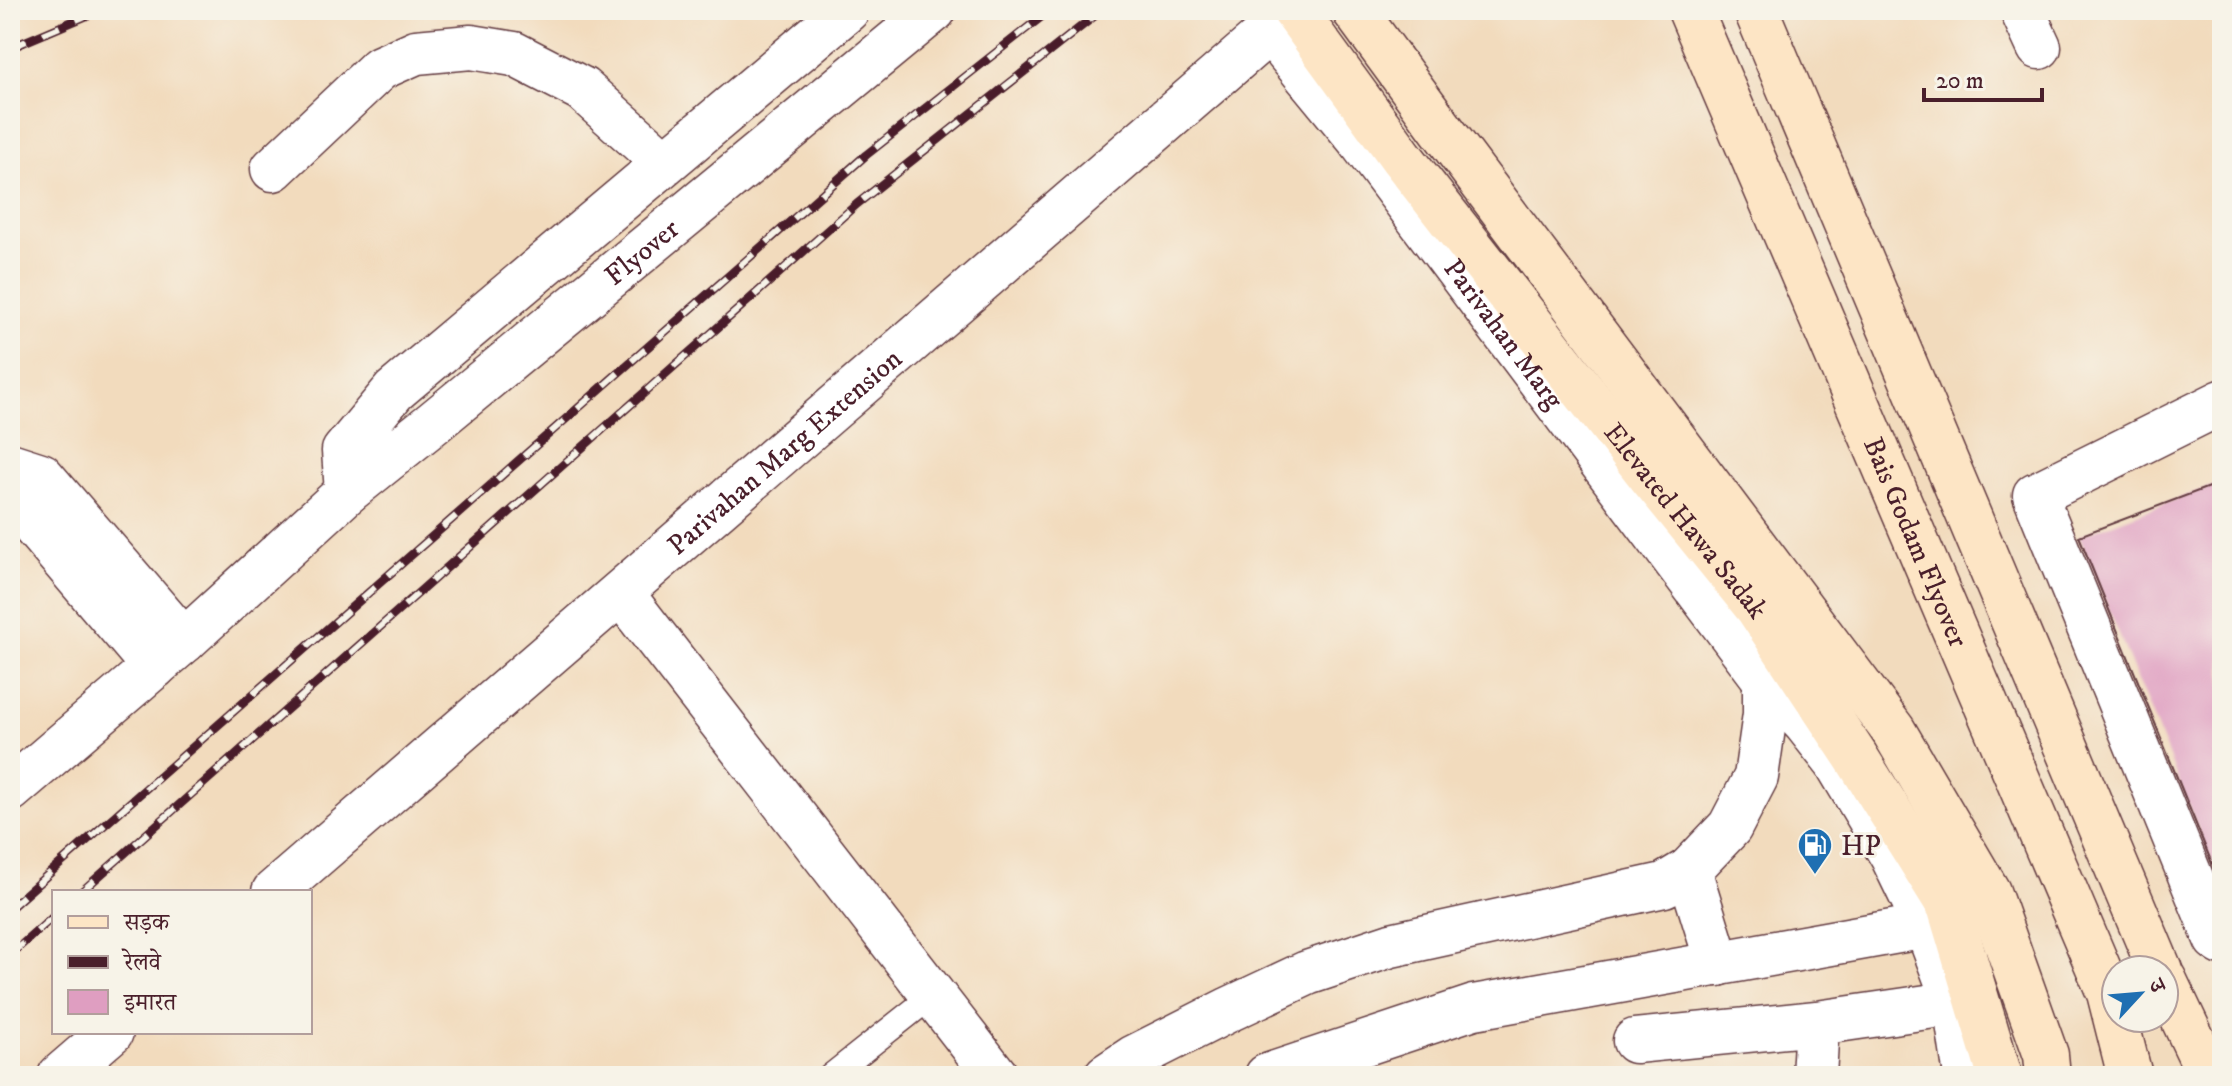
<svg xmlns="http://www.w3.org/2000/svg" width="2232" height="1086" font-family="'IM FELL DW Pica','Noto Serif Devanagari',serif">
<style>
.building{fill:#df9ec1}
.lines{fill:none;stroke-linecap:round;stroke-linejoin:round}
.service-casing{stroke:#633b41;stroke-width:27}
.minor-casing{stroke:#633b41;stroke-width:47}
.tertiary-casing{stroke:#633b41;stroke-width:47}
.secondary-casing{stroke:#633b41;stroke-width:47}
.service{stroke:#fff;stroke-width:24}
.minor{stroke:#fff;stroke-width:44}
.tertiary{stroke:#fff;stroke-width:44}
.secondary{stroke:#fde5c5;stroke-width:44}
.rail-casing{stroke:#4a1f2b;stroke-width:9}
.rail{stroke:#f7f3e8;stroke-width:6;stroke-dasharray:18;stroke-linecap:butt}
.labels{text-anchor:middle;stroke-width:6;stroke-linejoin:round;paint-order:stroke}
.street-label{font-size:28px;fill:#4a1f2b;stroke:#f7f3e8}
.poi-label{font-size:28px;fill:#4a1f2b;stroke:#f7f3e8;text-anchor:start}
</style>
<rect width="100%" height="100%" fill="#f7f3e8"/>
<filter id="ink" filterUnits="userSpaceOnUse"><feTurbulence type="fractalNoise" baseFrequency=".0125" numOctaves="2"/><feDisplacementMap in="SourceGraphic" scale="16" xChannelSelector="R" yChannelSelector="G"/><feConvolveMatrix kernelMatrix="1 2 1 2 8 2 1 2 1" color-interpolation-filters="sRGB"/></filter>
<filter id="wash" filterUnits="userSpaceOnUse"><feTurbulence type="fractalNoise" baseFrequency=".006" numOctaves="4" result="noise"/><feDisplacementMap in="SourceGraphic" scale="32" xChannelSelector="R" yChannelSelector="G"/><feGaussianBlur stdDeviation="1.8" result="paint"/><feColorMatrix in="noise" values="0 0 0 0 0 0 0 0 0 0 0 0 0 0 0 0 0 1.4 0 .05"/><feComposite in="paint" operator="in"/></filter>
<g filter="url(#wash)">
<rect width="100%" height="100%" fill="#f2dbbd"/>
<g id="blocks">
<path class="building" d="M 2222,482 L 2222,888 L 2079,536 Z"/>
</g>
</g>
<g filter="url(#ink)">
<use href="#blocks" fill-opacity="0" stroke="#633b41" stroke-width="2"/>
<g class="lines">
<g class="service-casing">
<path id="service" d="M 831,1076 L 933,995"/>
</g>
<g class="minor-casing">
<path id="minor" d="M 2022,10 L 2039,47
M 273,169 L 380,68 L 416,52 L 471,47 L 514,54 L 582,89 L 665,163
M 2222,402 L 2035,495 L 2216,939 L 2222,943
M 10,465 L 41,475 L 184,641
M 10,486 L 17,506 L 154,667
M 347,492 L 344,451 L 394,391 L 847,10
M 1635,1041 L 1817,1023 L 1955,1003
M 1814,1076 L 1817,1023"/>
</g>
<g class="tertiary-casing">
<g id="tertiary">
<path id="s1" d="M 1269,30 L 1358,138 L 1765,680 L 1806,724 L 1836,762 L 1892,856 L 1926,926 L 1955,1003 L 1966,1076"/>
<path d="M 621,593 L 996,1076"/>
<path id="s2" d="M 10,790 L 184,641 L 347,492 L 433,423 L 934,10"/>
<path d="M 1689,870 L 1718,964"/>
<path id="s3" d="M 274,892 L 1294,10"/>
<path d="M 60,1076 L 111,1032"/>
<path d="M 1106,1076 L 1133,1058 L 1230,1009 L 1307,973 L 1391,945 L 1664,885 L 1689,870 L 1730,827 L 1756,777 L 1765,714 L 1765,680"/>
<path d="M 1267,1076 L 1474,1007 L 1926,926"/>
</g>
</g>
<g class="secondary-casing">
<g id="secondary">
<path id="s4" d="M 1294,10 L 1402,158 L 1650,476 L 1758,609 L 1856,757 L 1949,906 L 2000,1076"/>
<path d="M 1354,10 L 1440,127 L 1893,730 L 1988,892 L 2046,1055 L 2048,1076"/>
<path id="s5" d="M 1690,10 L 2109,993 L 2130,1076"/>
<path d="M 1756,10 L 2160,970"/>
<path d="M 2164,979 L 2210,1076"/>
</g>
</g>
<use href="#service" class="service"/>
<use href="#minor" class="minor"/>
<use href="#tertiary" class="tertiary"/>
<use href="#secondary" class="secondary"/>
<g class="rail-casing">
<path id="rail" d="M 10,48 L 100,10
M 81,892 L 857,204 L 1102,10
M 10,908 L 866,155 L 1050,10
M 10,955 L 54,916"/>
</g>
<use href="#rail" class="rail"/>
</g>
</g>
<defs>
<g id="fuel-pin" transform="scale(1.8)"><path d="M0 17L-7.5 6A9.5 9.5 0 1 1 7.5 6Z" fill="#1f6fb2" stroke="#f7f3e8"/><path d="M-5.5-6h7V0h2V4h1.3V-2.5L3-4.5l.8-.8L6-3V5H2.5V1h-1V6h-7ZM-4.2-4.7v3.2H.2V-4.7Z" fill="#fff"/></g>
</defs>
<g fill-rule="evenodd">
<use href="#fuel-pin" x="1815" y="845"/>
</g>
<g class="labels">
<g class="street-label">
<text dy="10" stroke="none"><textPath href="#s2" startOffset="830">Flyover</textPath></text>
<text dy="10" stroke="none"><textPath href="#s1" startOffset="384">Parivahan Marg</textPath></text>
<text dy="10" stroke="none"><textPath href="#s3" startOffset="674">Parivahan Marg Extension</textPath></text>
<text dy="10" stroke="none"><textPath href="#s4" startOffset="644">Elevated Hawa Sadak</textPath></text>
<text dy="10" stroke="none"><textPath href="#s5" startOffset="578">Bais Godam Flyover</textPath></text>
</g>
<g class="poi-label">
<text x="1841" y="855">HP</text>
</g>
</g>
<rect width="2232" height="1086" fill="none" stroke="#f7f3e8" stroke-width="40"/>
<rect x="52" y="890" width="260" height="144" fill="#f7f3e8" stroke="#b29e9c" stroke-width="2"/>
<rect x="68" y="916" width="40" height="12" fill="#fde5c5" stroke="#b29e9c" stroke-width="2"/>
<text x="124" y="930" font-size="24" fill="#4a1f2b">सड़क</text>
<rect x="68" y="956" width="40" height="12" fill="#4a1f2b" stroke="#b29e9c" stroke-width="2"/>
<text x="124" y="970" font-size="24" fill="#4a1f2b">रेलवे</text>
<rect x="68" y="990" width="40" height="24" fill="#df9ec1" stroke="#b29e9c" stroke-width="2"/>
<text x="124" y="1010" font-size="24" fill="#4a1f2b">इमारत</text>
<g transform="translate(2140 994) rotate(64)"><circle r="38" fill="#f7f3e8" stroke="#b29e9c" stroke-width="2"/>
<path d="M0-6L14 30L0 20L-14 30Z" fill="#1f6fb2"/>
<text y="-12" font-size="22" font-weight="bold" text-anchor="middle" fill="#4a1f2b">उ</text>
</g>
<path d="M1924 88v12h118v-12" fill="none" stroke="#4a1f2b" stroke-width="4"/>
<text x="1936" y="88" font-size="24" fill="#4a1f2b" stroke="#f7f3e8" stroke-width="6" paint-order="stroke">20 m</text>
</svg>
